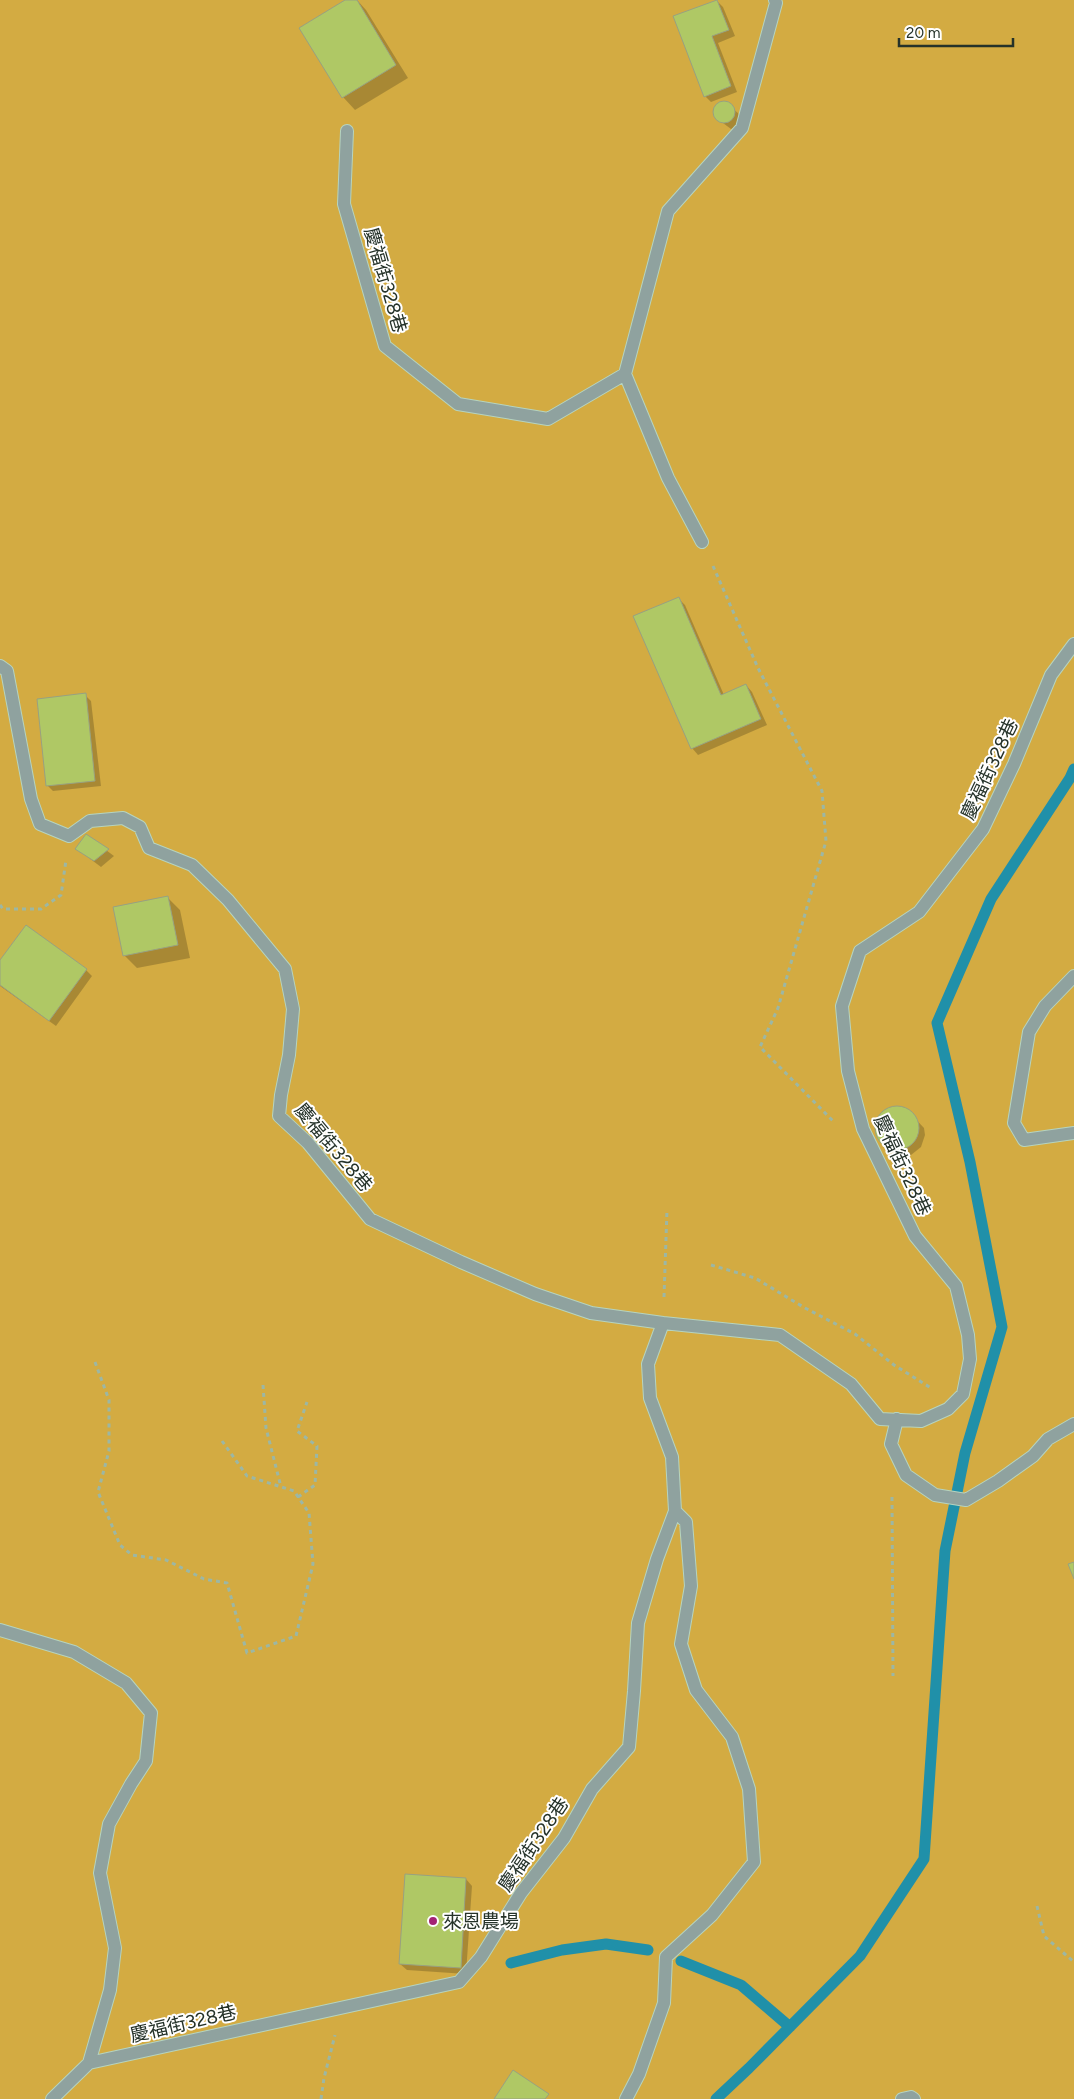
<svg xmlns="http://www.w3.org/2000/svg" width="1074" height="2099" font-family="Figtree,'Noto Sans TC',sans-serif">
<style>
.forest{fill:#d3ab42}
.shadow{fill:#0003}
.lines{fill:none;stroke-linecap:round;stroke-linejoin:round}
.stream{stroke:#2090a9;stroke-width:11}
.building{fill:#afc865;stroke:#98a181}
.service-casing{stroke:#b6d4bf;stroke-width:14}
.minor-casing{stroke:#b6d4bf;stroke-width:14}
.path{stroke:#9cb7a4;stroke-width:3;stroke-dasharray:4 4;stroke-linecap:butt}
.service{stroke:#8fa29f;stroke-width:12}
.minor{stroke:#8fa29f;stroke-width:12}
.poi-dot{fill:#a32374;stroke:#fff;stroke-width:2}
.labels{text-anchor:middle;stroke-width:4;stroke-linejoin:round;paint-order:stroke}
.street-label{font-size:19px;fill:#253229;stroke:#fff}
.poi-label{font-size:19px;fill:#253229;stroke:#fff;text-anchor:start}
</style>
<rect width="100%" height="100%" fill="#d6f8e0"/>
<path class="forest" d="M 0,0 L 1074,0 L 1074,2099 L 0,2099 Z"/>
<path class="shadow" d="M 348,0 L 357,0 L 366,10 L 408,78 L 355,110 L 343,97 Z
M 717,1 L 723,7 L 735,36 L 718,43 L 737,92 L 711,102 L 705,96 L 674,17 Z
M 726,103 L 738,113 L 740,119 L 736,127 L 731,129 L 715,117 L 714,111 L 717,106 Z
M 678,598 L 685,605 L 724,695 L 746,685 L 752,692 L 767,725 L 698,755 L 692,748 Z
M 85,695 L 91,701 L 101,786 L 53,791 L 47,785 Z
M 87,836 L 114,856 L 101,867 L 77,849 Z
M 167,897 L 180,910 L 190,958 L 137,968 L 124,955 Z
M 0,962 L 86,970 L 92,976 L 56,1026 L 0,986 Z
M 896,1107 L 908,1111 L 924,1128 L 925,1135 L 921,1147 L 911,1155 L 904,1156 L 890,1151 L 883,1144 L 877,1131 L 879,1118 L 883,1113 Z
M 466,1879 L 472,1886 L 466,1974 L 407,1970 L 400,1964 Z"/>
<g class="lines">
<path class="stream" d="M 681,1961 L 741,1985 L 790,2027
M 511,1963 L 562,1950 L 606,1944 L 648,1950
M 716,2099 L 749,2068 L 860,1956 L 924,1859 L 945,1551 L 965,1453 L 1002,1327 L 970,1162 L 937,1023 L 991,899 L 1070,778 L 1074,769"/>
</g>
<path class="building" d="M 345,0 L 357,0 L 396,65 L 342,98 L 299,28 Z
M 717,0 L 729,30 L 712,36 L 731,86 L 704,97 L 673,16 Z
M713 112a11 11 0 1 1 22 0a11 11 0 1 1-22 0Z
M 679,597 L 721,695 L 746,684 L 761,719 L 691,749 L 633,616 Z
M 86,693 L 95,781 L 46,786 L 37,699 Z
M 86,834 L 109,849 L 94,861 L 75,849 Z
M 168,896 L 178,945 L 123,956 L 113,907 Z
M 26,925 L 87,969 L 49,1021 L 0,985 L 0,960 Z
M875 1128a22 22 0 1 1 44 0a22 22 0 1 1-44 0Z
M 1074,1562 L 1074,1579 L 1068,1564 Z
M 405,1874 L 466,1878 L 461,1968 L 399,1964 Z
M 513,2070 L 549,2094 L 545,2099 L 494,2099 Z"/>
<g class="lines">
<g class="service-casing">
<path id="service" d="M 902,2099 L 911,2097 L 914,2099"/>
</g>
<g class="minor-casing">
<path id="minor" d="M 347,131 L 344,204 L 385,346 L 458,404 L 548,419 L 625,374 L 668,211 L 742,128 L 776,3 L 775,0
M 625,374 L 668,478 L 702,542
M 0,666 L 7,671 L 31,799 L 40,824 L 69,836 L 90,821 L 123,818 L 140,827 L 149,848 L 192,865 L 228,900 L 285,969 L 293,1009 L 289,1055 L 281,1095 L 279,1116 L 308,1143 L 370,1219 L 461,1262 L 535,1294 L 591,1313 L 663,1323
M 1074,976 L 1045,1006 L 1029,1032 L 1014,1123 L 1024,1140 L 1074,1133
M 897,1419 L 891,1444 L 906,1475 L 935,1495 L 966,1500 L 998,1481 L 1033,1456 L 1048,1439 L 1074,1424
M 0,1630 L 74,1652 L 126,1683 L 151,1713 L 146,1761 L 131,1784 L 109,1824 L 100,1873 L 115,1948 L 110,1990 L 89,2063
M 52,2099 L 89,2063 L 459,1982 L 481,1957 L 521,1893 L 564,1838 L 592,1789 L 629,1747 L 634,1691 L 638,1623 L 657,1559 L 675,1511 L 672,1457 L 650,1398 L 648,1364 L 663,1323 L 780,1335 L 851,1384 L 880,1419 L 921,1421 L 948,1409 L 963,1394 L 970,1359 L 968,1335 L 956,1286 L 915,1236 L 863,1129 L 848,1071 L 842,1006 L 860,951 L 919,912 L 983,829 L 1014,764 L 1051,675 L 1074,644
M 626,2099 L 639,2074 L 664,2003 L 666,1957 L 712,1915 L 754,1862 L 749,1789 L 732,1737 L 696,1690 L 681,1644 L 691,1586 L 686,1522 L 675,1511"/>
</g>
<path class="path" d="M 713,566 L 758,668 L 822,791 L 826,841 L 778,1008 L 760,1047 L 833,1121
M 0,905 L 3,909 L 41,909 L 61,895 L 66,860
M 711,1265 L 755,1278 L 805,1308 L 855,1334 L 894,1365 L 931,1388
M 664,1297 L 667,1210
M 95,1362 L 109,1400 L 109,1451 L 98,1492 L 120,1545 L 132,1555 L 166,1560 L 204,1579 L 227,1583 L 247,1653 L 296,1636 L 313,1564 L 309,1513 L 294,1491 L 247,1476 L 222,1441
M 263,1385 L 266,1428 L 281,1487
M 298,1497 L 315,1485 L 317,1446 L 297,1431 L 307,1402
M 892,1497 L 893,1676
M 1037,1906 L 1044,1936 L 1074,1962
M 321,2099 L 324,2078 L 335,2035"/>
<use href="#service" class="service"/>
<use href="#minor" class="minor"/>
</g>
<circle class="poi-dot" cx="433" cy="1921" r="5"/>
<g class="labels">
<g class="street-label">
<text transform="translate(386 280) rotate(74)" y="7">慶福街328巷</text>
<text transform="translate(989 769) rotate(-65)" y="7">慶福街328巷</text>
<text transform="translate(334 1147) rotate(50)" y="7">慶福街328巷</text>
<text transform="translate(903 1165) rotate(65)" y="7">慶福街328巷</text>
<text transform="translate(533 1844) rotate(-56)" y="7">慶福街328巷</text>
<text transform="translate(183 2023) rotate(-13)" y="7">慶福街328巷</text>
</g>
<g class="poi-label">
<text x="443" y="1928">來恩農場</text>
</g>
</g>
<path d="M899 38v8h114v-8" fill="none" stroke="#253229" stroke-width="2.5"/>
<text x="906" y="38" font-size="15" fill="#253229" stroke="#ffffff" stroke-width="4" paint-order="stroke">20 m</text>
</svg>
